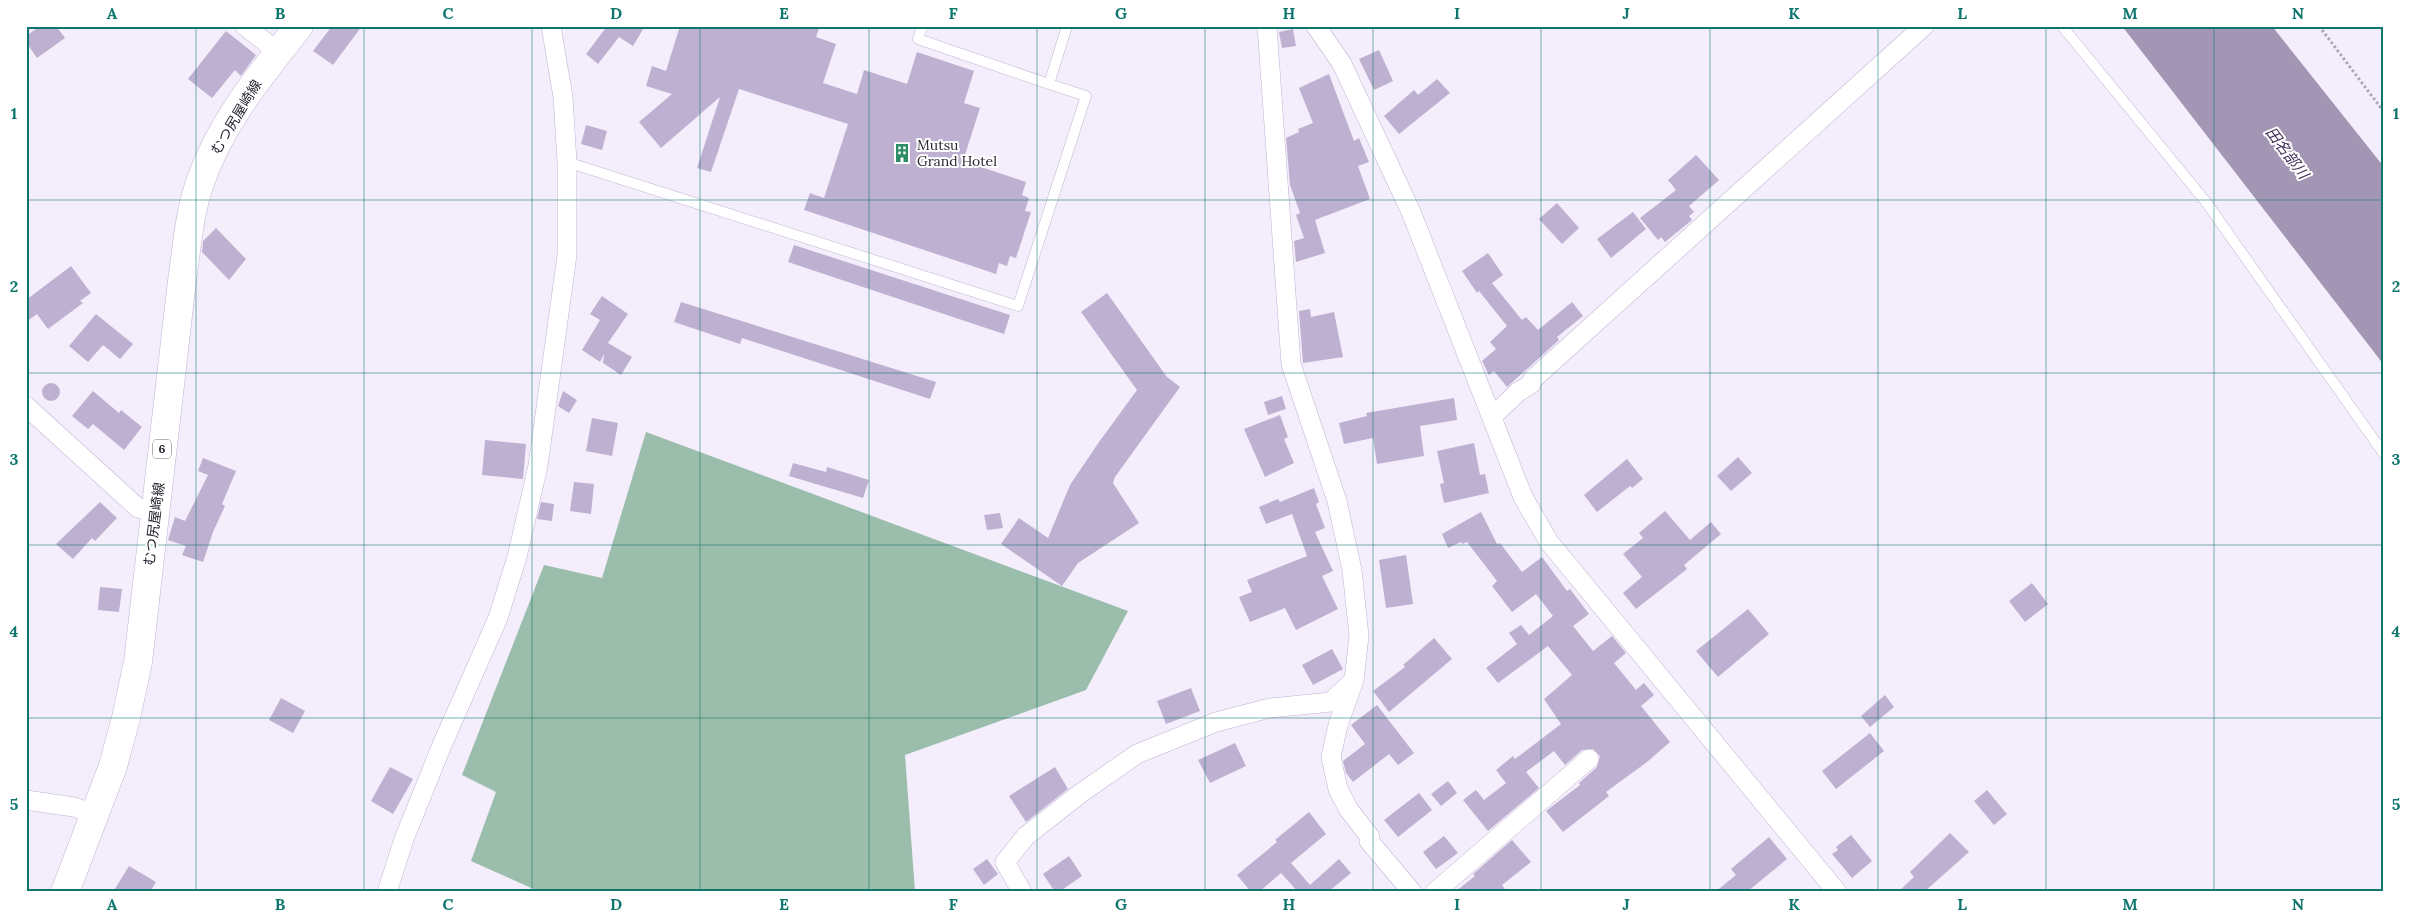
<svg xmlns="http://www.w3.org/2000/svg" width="2410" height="918" font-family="Lora,'Noto Sans JP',serif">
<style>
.forest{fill:#9bbdab}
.water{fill:#a396b4}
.building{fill:#beb0d0}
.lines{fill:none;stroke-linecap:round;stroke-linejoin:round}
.lane-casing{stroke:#c1b3d3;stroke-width:11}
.street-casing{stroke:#c1b3d3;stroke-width:20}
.primary-casing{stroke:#c1b3d3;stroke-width:29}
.path{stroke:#aba5b3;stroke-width:3;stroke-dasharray:2.5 2.5;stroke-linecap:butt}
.lane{stroke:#fff;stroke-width:10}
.street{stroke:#fff;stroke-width:19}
.primary{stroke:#fff;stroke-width:28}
.grid{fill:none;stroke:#0f766e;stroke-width:1;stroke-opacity:0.55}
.labels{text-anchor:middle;stroke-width:4;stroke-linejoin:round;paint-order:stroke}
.shield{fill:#fff;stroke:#68646d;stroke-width:1}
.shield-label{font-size:12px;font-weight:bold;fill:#28222f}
.street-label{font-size:14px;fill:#28222f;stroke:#fff}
.poi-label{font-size:14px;fill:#28222f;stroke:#fff;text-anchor:start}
.water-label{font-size:15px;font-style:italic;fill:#422e58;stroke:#fff}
.neatline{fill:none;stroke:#0f766e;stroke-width:2}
.grid-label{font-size:16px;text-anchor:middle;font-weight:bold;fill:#0f766e}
</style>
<rect width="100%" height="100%" fill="#f4eefc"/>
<path class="forest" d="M 646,432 L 1128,611 L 1086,690 L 905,755 L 915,892 L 540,892 L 471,861 L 496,792 L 462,775 L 544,565 L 602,578 Z"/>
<path class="water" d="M 2122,26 L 2272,26 L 2384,167 L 2384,365 Z"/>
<path class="building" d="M 40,26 L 56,26 L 65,38 L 37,58 L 26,42 L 26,36 Z
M 332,26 L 362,26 L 333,65 L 313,51 Z
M 601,26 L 645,26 L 633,46 L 619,37 L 598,64 L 586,54 L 605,29 Z
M 680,26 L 820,26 L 816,37 L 836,44 L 823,83 L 857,94 L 864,70 L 907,84 L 917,52 L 974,71 L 964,103 L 980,108 L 963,161 L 1026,182 L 1022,195 L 1029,198 L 1025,211 L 1031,212 L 1016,258 L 1010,256 L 1007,266 L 999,263 L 996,274 L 804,210 L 810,193 L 824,198 L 848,124 L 739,89 L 711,172 L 697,168 L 720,97 L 661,148 L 639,122 L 672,94 L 646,86 L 652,66 L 666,71 Z
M 1293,29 L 1296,46 L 1282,48 L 1279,32 Z
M 226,31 L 256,55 L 241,76 L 235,70 L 212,98 L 188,79 Z
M 1379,50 L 1393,81 L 1374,90 L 1359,59 Z
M 1329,74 L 1354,141 L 1359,138 L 1369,162 L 1358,166 L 1370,199 L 1315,220 L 1325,253 L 1296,262 L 1294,241 L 1304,238 L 1296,215 L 1300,213 L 1290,185 L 1286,138 L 1299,132 L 1298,129 L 1313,123 L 1299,88 Z
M 1437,79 L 1450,93 L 1399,134 L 1384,116 L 1414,90 L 1418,95 Z
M 586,125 L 607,131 L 602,150 L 581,144 Z
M 1696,155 L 1719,180 L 1689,206 L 1694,212 L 1689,216 L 1692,220 L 1665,242 L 1661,237 L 1658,240 L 1640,218 L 1676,190 L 1668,180 Z
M 1557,203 L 1579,228 L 1562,244 L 1539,219 Z
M 1633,212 L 1646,229 L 1611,258 L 1597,239 Z
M 216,228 L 246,259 L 229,280 L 202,252 L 203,241 Z
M 794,245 L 1010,315 L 1004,334 L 788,262 Z
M 1488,253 L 1503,275 L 1492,283 L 1522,320 L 1526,317 L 1538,330 L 1572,302 L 1583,316 L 1557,337 L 1559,340 L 1507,387 L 1494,371 L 1489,375 L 1482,361 L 1496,349 L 1490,342 L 1507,326 L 1479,291 L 1477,293 L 1462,271 Z
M 71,266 L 91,293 L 80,301 L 83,303 L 48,329 L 37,314 L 26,322 L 26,300 Z
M 1107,293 L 1167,377 L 1180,387 L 1115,477 L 1113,483 L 1139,523 L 1078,563 L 1062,586 L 1001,544 L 1019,518 L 1048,538 L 1070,485 L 1099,442 L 1137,390 L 1081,312 Z
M 602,296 L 628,314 L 608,343 L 632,357 L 621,375 L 603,363 L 604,354 L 600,362 L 582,350 L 600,320 L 590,314 Z
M 681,302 L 936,382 L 930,399 L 742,338 L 740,344 L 674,322 Z
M 1310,309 L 1311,317 L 1334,312 L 1343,357 L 1303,363 L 1299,311 Z
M 96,314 L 133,344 L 120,359 L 103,345 L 88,362 L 69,346 Z
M42 392a9 9 0 1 1 18 0a9 9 0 1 1-18 0Z
M 93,391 L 119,413 L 121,410 L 142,427 L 124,450 L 93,424 L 88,429 L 72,416 Z
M 563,391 L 577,400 L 569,413 L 558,406 Z
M 1282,396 L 1286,409 L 1268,415 L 1264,402 Z
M 1454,398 L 1457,420 L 1420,426 L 1424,456 L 1377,464 L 1373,438 L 1344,444 L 1339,423 L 1367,416 L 1366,413 Z
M 1280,415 L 1288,437 L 1284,439 L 1294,463 L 1265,477 L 1244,429 Z
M 592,418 L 618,423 L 612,456 L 586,451 Z
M 485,440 L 526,444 L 523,479 L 482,475 Z
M 1474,443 L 1480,475 L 1485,474 L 1489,493 L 1444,503 L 1440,484 L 1444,483 L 1437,451 Z
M 1738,457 L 1752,473 L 1731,491 L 1717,476 Z
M 203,458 L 236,471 L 222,504 L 225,506 L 213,532 L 203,562 L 182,555 L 186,546 L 168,540 L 175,517 L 185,521 L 208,475 L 198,471 Z
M 1627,459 L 1643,479 L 1632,488 L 1630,486 L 1597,512 L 1584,495 Z
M 793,463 L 826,472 L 827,467 L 869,480 L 863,498 L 789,476 Z
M 574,482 L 594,484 L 591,514 L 570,511 Z
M 1314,488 L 1319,502 L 1316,504 L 1325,528 L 1315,532 L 1333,571 L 1322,576 L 1338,609 L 1296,630 L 1285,608 L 1250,622 L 1239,597 L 1252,592 L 1247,580 L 1307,556 L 1292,514 L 1266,524 L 1259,507 L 1278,499 L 1280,502 Z
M 100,502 L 117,518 L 95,541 L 92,538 L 73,559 L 56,544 Z
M 541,502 L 554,504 L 552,521 L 537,519 Z
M 1665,511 L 1690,540 L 1711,522 L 1721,534 L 1684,565 L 1687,569 L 1636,609 L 1623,593 L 1642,577 L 1623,554 L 1643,538 L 1639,533 Z
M 1481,512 L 1497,544 L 1500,543 L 1522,572 L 1542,557 L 1567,591 L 1570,589 L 1589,614 L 1573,626 L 1593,651 L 1612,636 L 1626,653 L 1614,663 L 1636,690 L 1644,683 L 1654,695 L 1641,706 L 1670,742 L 1647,762 L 1606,792 L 1609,796 L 1563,832 L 1546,811 L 1580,785 L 1579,783 L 1597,767 L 1600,756 L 1593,749 L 1582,750 L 1565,765 L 1554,751 L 1526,772 L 1539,788 L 1488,831 L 1463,800 L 1476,790 L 1484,800 L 1506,783 L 1496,770 L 1513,756 L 1515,759 L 1561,724 L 1544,699 L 1572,675 L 1548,646 L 1498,683 L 1486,668 L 1517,644 L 1509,633 L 1521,625 L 1529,635 L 1553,616 L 1536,594 L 1512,612 L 1492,586 L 1497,581 L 1467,542 L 1462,544 L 1461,542 L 1448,548 L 1442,534 Z
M 1000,513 L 1003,528 L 987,530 L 984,515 Z
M 1406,555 L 1413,604 L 1386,608 L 1379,560 Z
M 2032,583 L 2048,604 L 2025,622 L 2009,601 Z
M 100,587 L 122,589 L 119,612 L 98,610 Z
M 1748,609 L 1769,634 L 1718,677 L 1696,651 Z
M 1434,638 L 1452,659 L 1389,712 L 1373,691 L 1405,667 L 1403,665 Z
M 1332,649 L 1343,669 L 1313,685 L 1302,665 Z
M 1191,688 L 1200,711 L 1166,724 L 1157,701 Z
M 1885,695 L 1894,707 L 1870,727 L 1861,716 Z
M 281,698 L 305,711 L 293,733 L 269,720 Z
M 1377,705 L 1414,753 L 1398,765 L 1389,754 L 1353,782 L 1346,773 L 1343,761 L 1365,744 L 1351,725 Z
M 1870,733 L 1884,751 L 1836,789 L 1822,771 Z
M 1235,743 L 1246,766 L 1210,783 L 1198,760 Z
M 390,767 L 413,779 L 393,814 L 371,801 Z
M 1055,767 L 1068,789 L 1026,822 L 1009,796 Z
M 1448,781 L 1457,793 L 1441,806 L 1431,794 Z
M 1987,790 L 2007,814 L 1994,825 L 1974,801 Z
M 1419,793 L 1432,810 L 1398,837 L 1384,820 Z
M 1309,812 L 1326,834 L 1291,863 L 1310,885 L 1339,859 L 1351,873 L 1328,892 L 1298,892 L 1281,873 L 1259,892 L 1251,892 L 1237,875 L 1277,842 L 1275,840 Z
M 1950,833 L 1969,852 L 1924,892 L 1898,892 L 1914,877 L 1910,872 Z
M 1851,835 L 1872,861 L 1852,878 L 1832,854 L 1838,850 L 1836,847 Z
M 1444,836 L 1458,853 L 1436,869 L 1423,852 Z
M 1769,837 L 1787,859 L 1747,892 L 1715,892 L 1736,875 L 1731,869 Z
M 1512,840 L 1531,862 L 1502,885 L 1507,892 L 1455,892 L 1475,876 L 1473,874 Z
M 1069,856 L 1082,876 L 1059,892 L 1055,892 L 1043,874 Z
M 987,859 L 998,874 L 984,885 L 973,869 Z
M 129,866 L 156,882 L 150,892 L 113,892 Z"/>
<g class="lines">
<g class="lane-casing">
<path id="lane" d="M 922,26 L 918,39 L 1049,84 L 1067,26
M 2062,26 L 2206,202 L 2384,454
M 567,162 L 1018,306 L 1086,96 L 1049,84"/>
</g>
<g class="street-casing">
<path id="street" d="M 245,26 L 278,52
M 1267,26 L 1291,364 L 1337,501 L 1352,570 L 1359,636 L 1354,680 L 1338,725 L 1331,757 L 1338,789 L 1349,810 L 1370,837 L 1369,841 L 1412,892
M 1316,26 L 1342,64 L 1411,212 L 1523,497 L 1549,542 L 1837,892
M 26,406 L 138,508 L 155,513
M 1492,417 L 1518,392 L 1531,384 L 1532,380 L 1924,26
M 26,800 L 74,807 L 94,814
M 387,892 L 404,839 L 442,745 L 498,618 L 517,557 L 538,466 L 567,255 L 567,162 L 563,97 L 551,26
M 1022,892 L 1005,862 L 1026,836 L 1081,793 L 1137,754 L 1216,722 L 1270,708 L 1331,702 L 1351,683
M 1435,892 L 1589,759"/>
</g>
<g class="primary-casing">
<path id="primary" d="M 65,892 L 113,766 L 126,718 L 138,662 L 182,281 C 187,247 189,212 201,180 C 221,122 262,73 299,26"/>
</g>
<path class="path" d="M 2319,26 L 2384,112"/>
<use href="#lane" class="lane"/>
<use href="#street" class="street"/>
<use href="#primary" class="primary"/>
</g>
<path class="grid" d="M 196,26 L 196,892M 364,26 L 364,892M 532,26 L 532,892M 700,26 L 700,892M 869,26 L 869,892M 1037,26 L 1037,892M 1205,26 L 1205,892M 1373,26 L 1373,892M 1541,26 L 1541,892M 1710,26 L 1710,892M 1878,26 L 1878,892M 2046,26 L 2046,892M 2214,26 L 2214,892M 26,200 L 2384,200M 26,373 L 2384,373M 26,545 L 2384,545M 26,718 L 2384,718"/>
<defs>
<g id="building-bare" transform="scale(1.5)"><path d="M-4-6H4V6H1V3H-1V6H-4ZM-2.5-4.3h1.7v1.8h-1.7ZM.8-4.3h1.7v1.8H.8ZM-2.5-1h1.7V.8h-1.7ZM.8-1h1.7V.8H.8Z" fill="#2b8c66" stroke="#fff" stroke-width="2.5" paint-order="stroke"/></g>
</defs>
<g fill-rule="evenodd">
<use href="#building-bare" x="902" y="153"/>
</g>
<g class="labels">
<rect class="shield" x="153" y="439.5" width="18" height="19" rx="4"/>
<g class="shield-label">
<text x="162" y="453">6</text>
</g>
<g class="street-label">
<text transform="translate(236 117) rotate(-59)" y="5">むつ尻屋崎線</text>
<text transform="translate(154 524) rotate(-83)" y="5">むつ尻屋崎線</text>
</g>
<g class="poi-label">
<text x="917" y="150">Mutsu<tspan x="917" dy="16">Grand Hotel</tspan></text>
</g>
<g class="water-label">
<text transform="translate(2287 153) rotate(53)" y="5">田名部川</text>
</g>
</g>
<rect width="2410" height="918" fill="none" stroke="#ffffff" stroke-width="55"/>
<rect x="28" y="28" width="2354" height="862" class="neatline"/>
<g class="grid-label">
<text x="112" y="19">A</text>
<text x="280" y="19">B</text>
<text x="448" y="19">C</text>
<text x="616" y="19">D</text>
<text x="784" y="19">E</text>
<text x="953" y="19">F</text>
<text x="1121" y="19">G</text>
<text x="1289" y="19">H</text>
<text x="1457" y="19">I</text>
<text x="1626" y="19">J</text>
<text x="1794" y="19">K</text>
<text x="1962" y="19">L</text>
<text x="2130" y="19">M</text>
<text x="2298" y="19">N</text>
<text x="14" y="119">1</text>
<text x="2396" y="119">1</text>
<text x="14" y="292">2</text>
<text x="2396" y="292">2</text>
<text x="14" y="465">3</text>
<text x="2396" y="465">3</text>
<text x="14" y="637">4</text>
<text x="2396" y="637">4</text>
<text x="14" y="810">5</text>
<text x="2396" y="810">5</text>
<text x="112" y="910">A</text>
<text x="280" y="910">B</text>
<text x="448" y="910">C</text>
<text x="616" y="910">D</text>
<text x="784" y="910">E</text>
<text x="953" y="910">F</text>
<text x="1121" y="910">G</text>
<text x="1289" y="910">H</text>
<text x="1457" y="910">I</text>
<text x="1626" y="910">J</text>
<text x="1794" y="910">K</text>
<text x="1962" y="910">L</text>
<text x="2130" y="910">M</text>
<text x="2298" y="910">N</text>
</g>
</svg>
